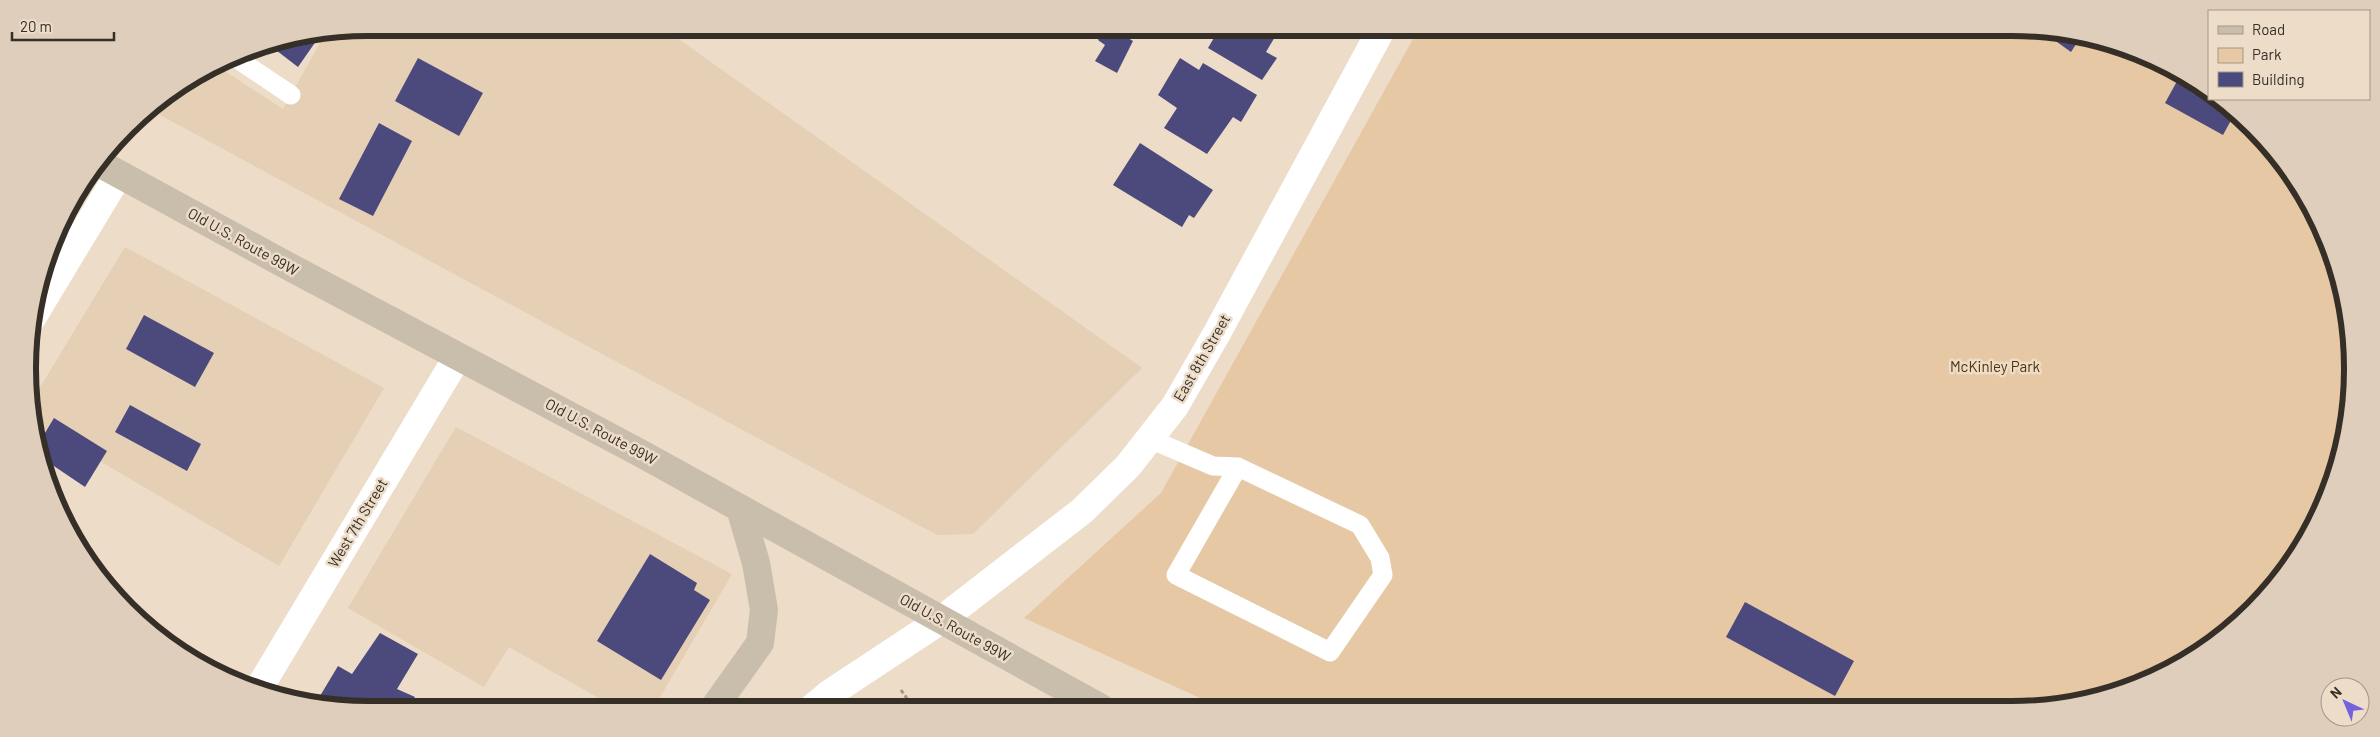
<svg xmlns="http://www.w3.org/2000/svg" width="2380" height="737" font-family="Barlow,sans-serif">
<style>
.built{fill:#e5cfb5}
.green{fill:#e6c8a4}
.building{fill:#4c497c}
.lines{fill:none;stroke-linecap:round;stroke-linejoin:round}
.path{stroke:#a39787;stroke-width:3;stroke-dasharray:4 2.5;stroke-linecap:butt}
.service{stroke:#fff;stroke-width:19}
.minor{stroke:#fff;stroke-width:28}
.tertiary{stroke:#fff;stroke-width:28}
.secondary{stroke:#c9bdab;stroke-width:28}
.labels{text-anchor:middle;stroke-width:5;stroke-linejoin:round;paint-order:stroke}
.street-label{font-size:15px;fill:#352f27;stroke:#eddcc8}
.park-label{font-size:15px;fill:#4f3308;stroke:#eddcc8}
.rim{fill:none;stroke:#352f27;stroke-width:6}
</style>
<rect width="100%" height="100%" fill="#eddcc8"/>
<path class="built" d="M 670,33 L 1142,368 L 973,534 L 937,535 L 149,109 L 217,66 L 283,109 L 325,34 Z
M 125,247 L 384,388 L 279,566 L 33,422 L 30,404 Z
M 456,427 L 732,574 L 653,709 L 618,709 L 509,647 L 484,687 L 348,608 Z"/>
<path class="green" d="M 2011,28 L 2078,34 L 2142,54 L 2201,85 L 2209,91 L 2209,99 L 2218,99 L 2253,128 L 2295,179 L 2327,238 L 2346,302 L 2352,369 L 2346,435 L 2307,539 L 2237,625 L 2162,674 L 2056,707 L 1222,708 L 1024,618 L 1161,493 L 1418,30 Z"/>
<path class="building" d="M 1279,30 L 1266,52 L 1277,58 L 1262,80 L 1208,48 L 1218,31 Z
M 1103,31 L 1116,31 L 1133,41 L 1117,73 L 1095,61 L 1105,45 L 1098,40 Z
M 2054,32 L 2078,34 L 2082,35 L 2071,52 L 2050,37 Z
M 302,34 L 321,34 L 298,67 L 268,44 Z
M 418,58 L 483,93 L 459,136 L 395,101 Z
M 1180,58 L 1199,70 L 1203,63 L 1257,95 L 1241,122 L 1233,117 L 1207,154 L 1164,128 L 1177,108 L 1158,95 Z
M 2181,74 L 2209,91 L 2209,99 L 2218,99 L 2235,113 L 2223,135 L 2165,103 Z
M 379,123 L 412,141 L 373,216 L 339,199 Z
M 1140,143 L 1213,190 L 1194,218 L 1189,215 L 1182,227 L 1113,185 Z
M 144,315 L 214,353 L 195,387 L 126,349 Z
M 130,405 L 201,444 L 187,471 L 115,432 Z
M 54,418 L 107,451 L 85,487 L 39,456 L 37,446 Z
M 650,554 L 697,583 L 694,590 L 710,600 L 661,680 L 597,641 Z
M 1745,602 L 1854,661 L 1835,696 L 1726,637 Z
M 380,633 L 418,654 L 397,689 L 415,697 L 407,709 L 341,707 L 320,696 L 338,666 L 352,674 Z
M 575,698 L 595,709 L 568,709 Z"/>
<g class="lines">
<path class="path" d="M 901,690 L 911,704"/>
<path class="service" d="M 233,56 L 291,95
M 1150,439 L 1213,466 L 1238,467 L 1360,525 L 1380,558 L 1383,575 L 1330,652 L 1176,575 L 1238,467"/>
<path class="minor" d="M 32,318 L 119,174
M 941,620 L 1082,511 L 1128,466 L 1175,406 L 1217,333 L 1381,30
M 258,690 L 458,356"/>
<path class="tertiary" d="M 811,709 L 829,694 L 941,620"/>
<path class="secondary" d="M 97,162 L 286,265 L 642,454 L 1101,708
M 713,709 L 760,643 L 764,610 L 756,563 L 740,508"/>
</g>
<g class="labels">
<g class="street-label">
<text transform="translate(243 242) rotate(29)" y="5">Old U.S. Route 99W</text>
<text transform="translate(1202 358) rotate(-60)" y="5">East 8th Street</text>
<text transform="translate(601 432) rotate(28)" y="5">Old U.S. Route 99W</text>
<text transform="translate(358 523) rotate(-59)" y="5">West 7th Street</text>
<text transform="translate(955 628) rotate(29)" y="5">Old U.S. Route 99W</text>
</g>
<g class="park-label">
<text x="1995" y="372">McKinley Park</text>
</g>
</g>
<path d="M0 0H2380V737H0ZM368 36H2012A332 332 0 0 1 2344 368V369A332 332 0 0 1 2012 701H368A332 332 0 0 1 36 369V368A332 332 0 0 1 368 36Z" fill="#decebb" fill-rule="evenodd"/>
<path class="rim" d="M368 36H2012A332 332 0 0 1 2344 368V369A332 332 0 0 1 2012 701H368A332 332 0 0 1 36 369V368A332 332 0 0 1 368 36Z"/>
<rect x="2208" y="10" width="162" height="90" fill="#eddcc8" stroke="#a39788"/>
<rect x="2218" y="26" width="25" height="8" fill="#c9bdab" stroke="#a39788"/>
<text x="2252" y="35" font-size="15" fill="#352f27">Road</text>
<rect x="2218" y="48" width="25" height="15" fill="#e6c8a4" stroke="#a39788"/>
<text x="2252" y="60" font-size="15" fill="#352f27">Park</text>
<rect x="2218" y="72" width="25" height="15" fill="#4c497c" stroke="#a39788"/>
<text x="2252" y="85" font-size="15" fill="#352f27">Building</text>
<g transform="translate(2345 702) rotate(316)"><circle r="24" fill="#eddcc8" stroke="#a39788"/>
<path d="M0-4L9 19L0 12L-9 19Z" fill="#7263dd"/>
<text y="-8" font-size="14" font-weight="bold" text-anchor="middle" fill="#352f27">N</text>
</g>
<path d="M12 32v8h102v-8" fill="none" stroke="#352f27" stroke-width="2.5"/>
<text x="20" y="32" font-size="15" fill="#352f27" stroke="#eddcc8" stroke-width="4" paint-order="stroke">20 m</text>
</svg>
